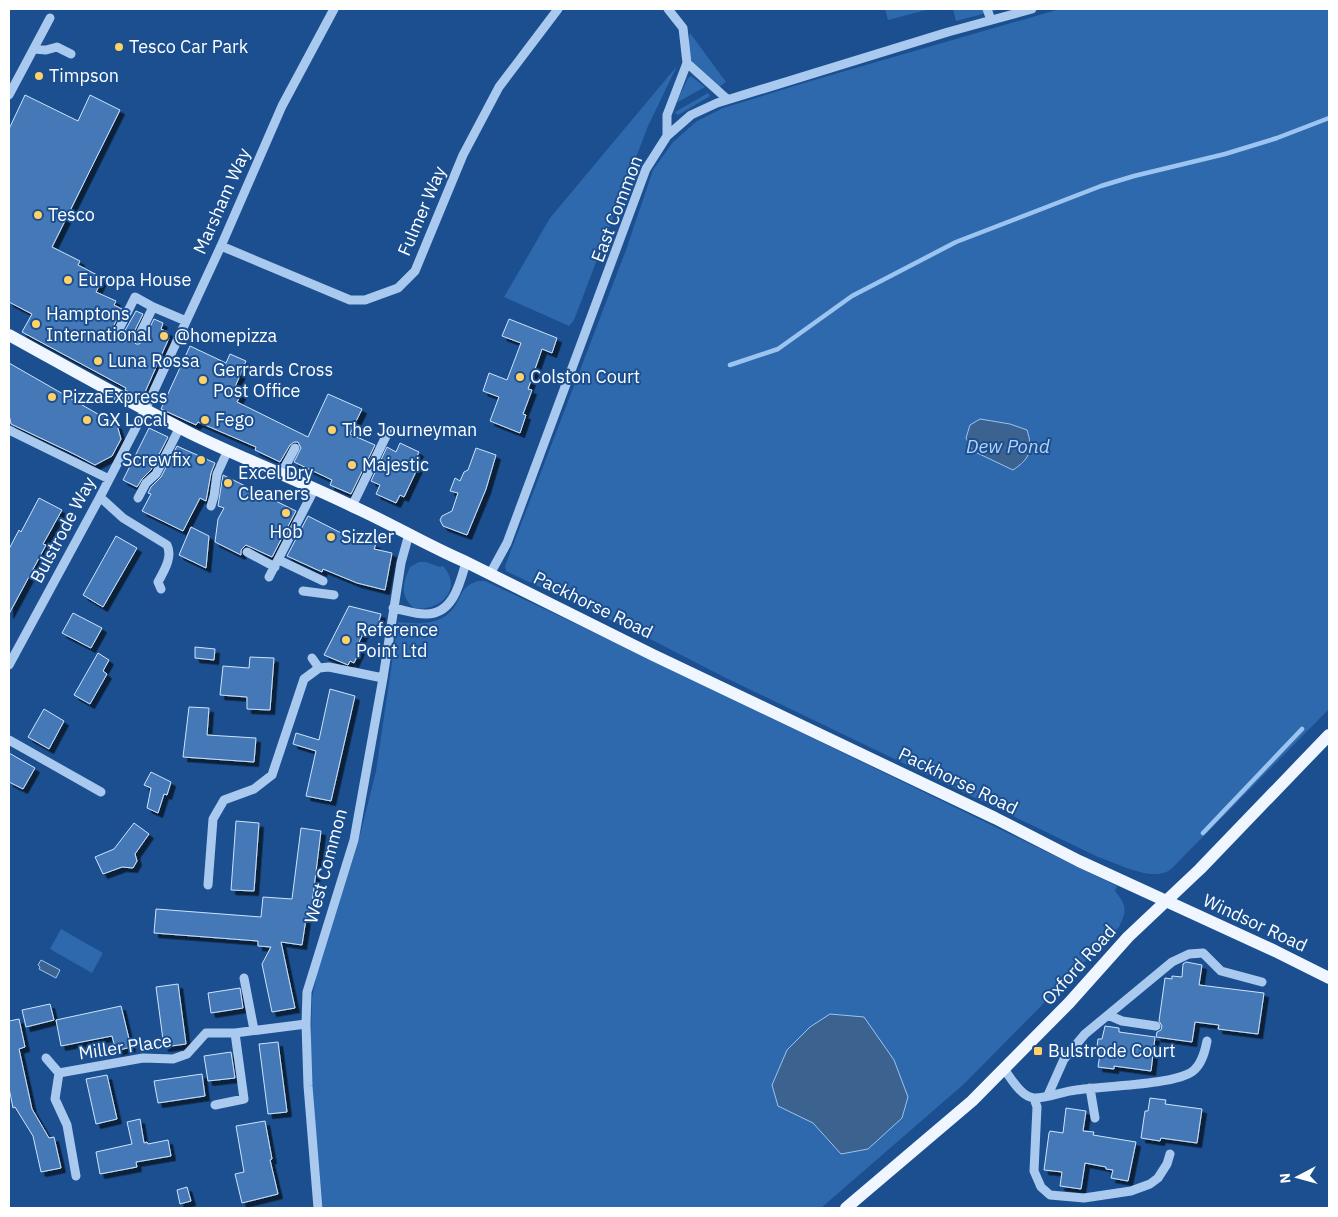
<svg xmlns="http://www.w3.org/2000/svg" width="1338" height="1217" font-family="'IBM Plex Sans',sans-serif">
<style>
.green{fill:#2e69ad;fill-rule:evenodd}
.water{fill:#3c6290;stroke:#9cc4f0}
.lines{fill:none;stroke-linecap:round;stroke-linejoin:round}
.stream{stroke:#9cc4f0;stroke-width:4.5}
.building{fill:#4478b7;stroke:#cfe3fa;filter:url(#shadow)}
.minor{stroke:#a9c9ee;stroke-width:9}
.major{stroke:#f0f6ff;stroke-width:12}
.poi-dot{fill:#ffd166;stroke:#1b4f8f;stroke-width:2}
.labels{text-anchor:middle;stroke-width:4;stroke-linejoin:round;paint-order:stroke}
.poi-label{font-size:18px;fill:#fff;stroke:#1b4f8f;text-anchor:start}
.street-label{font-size:18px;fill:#fff;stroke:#1b4f8f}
.water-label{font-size:19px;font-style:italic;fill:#b5d3f5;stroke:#1b4f8f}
</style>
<defs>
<filter id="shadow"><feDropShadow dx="4.5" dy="4.5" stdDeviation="0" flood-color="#0009"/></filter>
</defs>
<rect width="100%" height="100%" fill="#1b4f8f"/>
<path class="green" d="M 885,9 L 930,9 L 888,20 Z
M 953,9 L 1002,9 L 956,21 Z
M 1060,9 L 1329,9 L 1329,709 L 1178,862 C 1175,865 1170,871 1166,872 C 1147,880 1117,863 1098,857 L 724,677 L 652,640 L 506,571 L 505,566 L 626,250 L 653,170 L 673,142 L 697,121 L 723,108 L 814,80 Z
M 690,33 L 726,82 L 719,87 C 697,71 685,62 690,33 Z
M 677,66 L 648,126 L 574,320 L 569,326 L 504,297 L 550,218 Z
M 691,76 L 705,87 L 676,103 L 688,78 Z
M 708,93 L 710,96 L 680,114 L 677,115 L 675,112 Z
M 419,562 L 426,562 L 440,567 L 443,566 C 464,589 439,612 414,608 C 399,595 403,583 410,567 Z
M 478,581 L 485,581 L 650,659 L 1117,886 L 1115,891 C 1127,906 1127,910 1119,927 L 964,1084 L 821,1208 L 323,1208 L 310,1070 L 312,998 L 317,974 L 358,843 L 376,771 L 398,622 C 419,624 442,626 455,606 C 463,593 462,586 478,581 ZM 894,1060 L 908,1097 L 902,1118 L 841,1154 L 813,1123 Z
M 61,929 L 103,953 L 92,973 L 50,949 Z"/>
<path class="water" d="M 980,419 L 1010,424 L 1027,430 C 1033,449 1031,458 1013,470 L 973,451 L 966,438 L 970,425 Z
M 41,960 L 60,970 L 56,978 L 39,969 L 40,967 L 38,965 Z
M 830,1014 L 864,1017 L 894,1060 L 908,1097 L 902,1118 L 868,1149 L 841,1154 L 813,1123 L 778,1106 L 772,1085 L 787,1050 L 810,1027 Z"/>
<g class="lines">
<path class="stream" d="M 730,365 L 778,349 L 852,296 L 956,242 L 1101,186 L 1134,176 L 1225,154 L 1277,138 L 1329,118
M 1203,833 L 1302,729"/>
</g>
<path class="building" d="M 25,95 L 78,121 L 90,95 L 120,110 L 52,247 L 80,261 L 78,265 L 103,278 L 96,292 L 116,301 L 114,305 L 122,309 L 112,329 L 112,332 L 115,336 L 119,337 L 123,334 L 136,311 L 143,314 L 132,336 L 133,341 L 136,344 L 139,344 L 143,341 L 154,319 L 163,323 L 161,329 L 168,332 L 166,337 L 169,338 L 142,399 L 125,390 L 126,388 L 22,332 L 32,314 L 9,302 L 9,129 Z
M 509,319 L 557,338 L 552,353 L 542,349 L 528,389 L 532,390 L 523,414 L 526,415 L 520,433 L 490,421 L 499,397 L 483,391 L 489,373 L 507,380 L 521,343 L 502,336 Z
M 190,346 L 226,363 L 230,354 L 246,361 L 235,387 L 243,391 L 237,402 L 308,437 L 328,394 L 362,409 L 350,434 L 375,445 L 351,494 L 330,485 L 332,480 L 294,462 L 301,448 L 298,442 L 294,442 L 290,445 L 280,462 L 255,450 L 256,447 L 198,422 L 196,425 L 161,409 Z
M 9,363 L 117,425 L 121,439 L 112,456 L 95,465 L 74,454 L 11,424 L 9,414 Z
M 149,428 L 168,437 L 151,470 L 142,479 L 137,487 L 123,480 Z
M 400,443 L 419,452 L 415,460 L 420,463 L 404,497 L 400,495 L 396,503 L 376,494 L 380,485 L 371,481 L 387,447 L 396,452 Z
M 177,446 L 215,463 L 211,473 L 206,501 L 200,498 L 183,531 L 142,511 L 151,494 L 148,493 L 151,487 L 161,477 Z
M 476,448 L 496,455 L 486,489 L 467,535 L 443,526 L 440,520 L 442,516 L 452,511 L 458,493 L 450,491 L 455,478 L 460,481 L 464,472 L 468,470 Z
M 223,475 L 296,511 L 272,557 L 246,545 L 241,550 L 241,555 L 215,542 L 218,519 L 224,508 L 218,506 Z
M 39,498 L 62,510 L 43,544 L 46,545 L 9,614 L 9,549 L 19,530 L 21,532 Z
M 308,516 L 349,537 L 376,544 L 374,549 L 392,553 L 385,590 L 357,583 L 323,569 L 322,572 L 287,556 Z
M 191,527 L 209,536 L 206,568 L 179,555 Z
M 116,536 L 137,548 L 103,607 L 83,595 Z
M 349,606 L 381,614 L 376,632 L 365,630 L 356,648 L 360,650 L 354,663 L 350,661 L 348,665 L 324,655 Z
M 73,613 L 102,628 L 91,648 L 62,633 Z
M 195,647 L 215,649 L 214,660 L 195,658 Z
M 98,653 L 109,660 L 103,671 L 107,674 L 90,704 L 74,695 Z
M 250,657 L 274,658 L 270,710 L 247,709 L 247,697 L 220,695 L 223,666 L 249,668 Z
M 330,689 L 355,696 L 331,801 L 306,796 L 316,751 L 293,744 L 296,733 L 319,740 Z
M 189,707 L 209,708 L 207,735 L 256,738 L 254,762 L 183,757 Z
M 44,709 L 64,721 L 49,749 L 28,737 Z
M 9,753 L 35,768 L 23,789 L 9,782 Z
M 151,772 L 171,782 L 167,795 L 164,794 L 158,813 L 147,808 L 151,788 L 144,785 Z
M 236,821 L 259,823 L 254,891 L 231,890 Z
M 134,823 L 149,834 L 135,854 L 137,861 L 133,868 L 122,867 L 103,874 L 95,857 L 114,849 Z
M 301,828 L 321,831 L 311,912 L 307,912 L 302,945 L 281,942 L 295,1008 L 272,1012 L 262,964 L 271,947 L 258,946 L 258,941 L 154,933 L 156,909 L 261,917 L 263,897 L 292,899 Z
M 1186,962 L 1202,965 L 1199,985 L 1264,993 L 1258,1034 L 1218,1029 L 1219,1025 L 1195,1022 L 1192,1042 L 1156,1037 L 1157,1032 L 1161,1030 L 1162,1026 L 1159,1021 L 1165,978 L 1172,979 L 1172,976 L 1182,977 L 1183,964 Z
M 178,984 L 186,1044 L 164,1047 L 156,987 Z
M 240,988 L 243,1008 L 211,1013 L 208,993 Z
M 50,1004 L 54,1020 L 26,1027 L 22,1010 Z
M 121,1006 L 131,1047 L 116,1051 L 112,1036 L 61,1046 L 56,1020 Z
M 19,1019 L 25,1047 L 19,1049 L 32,1109 L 49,1138 L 54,1137 L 61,1168 L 41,1172 L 33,1136 L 15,1107 L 13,1108 L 9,1088 L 9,1021 Z
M 1105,1026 L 1119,1028 L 1119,1032 L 1155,1037 L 1151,1071 L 1114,1066 L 1114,1069 L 1098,1067 L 1100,1054 L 1096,1054 L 1098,1039 L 1102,1039 Z
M 278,1042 L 287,1112 L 268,1114 L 259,1044 Z
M 231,1052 L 235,1078 L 208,1081 L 204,1056 Z
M 202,1074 L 205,1096 L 158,1103 L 154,1081 Z
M 107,1075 L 117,1119 L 96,1124 L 86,1079 Z
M 1150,1098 L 1166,1100 L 1165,1104 L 1202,1109 L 1197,1143 L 1161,1138 L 1160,1141 L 1141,1138 L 1145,1111 L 1148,1111 Z
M 1066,1108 L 1086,1111 L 1083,1131 L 1094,1132 L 1093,1135 L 1136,1142 L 1128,1181 L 1111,1178 L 1113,1170 L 1106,1169 L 1106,1167 L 1085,1163 L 1081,1189 L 1060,1186 L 1062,1172 L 1044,1170 L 1049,1133 L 1050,1131 L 1063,1133 Z
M 140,1119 L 144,1143 L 147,1142 L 148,1144 L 168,1140 L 171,1156 L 136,1162 L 137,1167 L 100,1174 L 96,1152 L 132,1144 L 127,1122 Z
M 265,1121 L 272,1159 L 270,1160 L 278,1194 L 242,1203 L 235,1174 L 244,1172 L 236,1126 Z
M 187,1187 L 191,1201 L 180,1204 L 177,1190 Z"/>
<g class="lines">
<path class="minor" d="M 668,9 L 683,28 L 687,63 L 727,99
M 987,9 L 991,20
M 34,49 L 46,50 L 57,47 L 71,54
M 9,95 L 50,18
M 667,136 L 667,115 L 687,63
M 221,246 L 350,300 L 365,300 L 398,288 L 415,271 L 463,155 L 499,87 L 558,9
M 118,331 L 135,297 L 153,307 L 186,321
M 138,338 L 153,307
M 9,430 L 109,479
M 281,474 L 295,448
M 100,497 L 123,518 L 167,545 C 173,557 164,571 158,582 L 161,589
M 138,498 L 146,483 L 156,474 L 180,427
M 211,506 L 214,496 L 217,474 L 228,450
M 352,506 L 389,430
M 247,552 L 275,567
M 279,560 L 323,581
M 490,574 L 507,543 L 646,169 L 667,136 L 691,115 L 717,103 L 948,32 L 1032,9
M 269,577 L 314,490
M 303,591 L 334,595
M 393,608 C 404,610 415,614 425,614 C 453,615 460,583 466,562
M 312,658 L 319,668
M 9,665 L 100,497 L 145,410 L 221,246 L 282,106 L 334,9
M 9,740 L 101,792
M 208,885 L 213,819 L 224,800 L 254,789 L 272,775 L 304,679 L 319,668 L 329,667 L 383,678
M 244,978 L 254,1030
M 1108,1015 L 1122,1021 L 1156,1026
M 46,1058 L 59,1073
M 1004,1069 C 1011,1078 1021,1097 1034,1098 C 1043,1099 1065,1091 1076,1090 C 1101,1086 1176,1085 1193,1071 C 1202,1064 1205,1051 1207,1041
M 1090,1088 L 1095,1118
M 1048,1095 L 1064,1059 L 1085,1034 L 1172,962 L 1189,954 L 1203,953 L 1221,971 L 1262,982
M 1034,1098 L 1037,1107 L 1034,1171 L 1041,1187 L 1050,1195 L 1084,1198 L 1131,1191 L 1150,1184 L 1158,1178 L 1167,1164 L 1170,1154
M 215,1105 L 244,1099 L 235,1033
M 76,1176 L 67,1125 L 55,1099 L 59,1073 L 143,1058 L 173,1059 L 187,1054 L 206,1033 L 235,1033 L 306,1024
M 318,1208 L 308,1086 L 306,1024 L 307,992 L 354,840 L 383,678 L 401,563 L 409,534"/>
<path class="major" d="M 9,335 C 69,368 130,403 192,434 C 245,460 301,481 354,507 C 392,524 428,546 466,562 L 653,655 L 995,818 L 1079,861 L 1275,951 L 1329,978
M 846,1208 L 972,1101 L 1069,1003 L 1128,937 L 1200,869 L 1329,735"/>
</g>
<g class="poi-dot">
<circle cx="119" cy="47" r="5"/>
<circle cx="39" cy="76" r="5"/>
<circle cx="38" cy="215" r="5"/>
<circle cx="68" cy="280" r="5"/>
<circle cx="36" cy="324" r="5"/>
<circle cx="164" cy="336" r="5"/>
<circle cx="98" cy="361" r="5"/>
<circle cx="520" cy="377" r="5"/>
<circle cx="203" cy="380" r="5"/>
<circle cx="52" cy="397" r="5"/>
<circle cx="87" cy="420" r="5"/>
<circle cx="205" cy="420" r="5"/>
<circle cx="332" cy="430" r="5"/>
<circle cx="201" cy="460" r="5"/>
<circle cx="352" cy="465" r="5"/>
<circle cx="228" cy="483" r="5"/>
<circle cx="286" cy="513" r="5"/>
<circle cx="331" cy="537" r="5"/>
<circle cx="346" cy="640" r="5"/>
<rect x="1033" y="1046" width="10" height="10" rx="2.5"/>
</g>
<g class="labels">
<g class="poi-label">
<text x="129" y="53">Tesco Car Park</text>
<text x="49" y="82">Timpson</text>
<text x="48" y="221">Tesco</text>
<text x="78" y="286">Europa House</text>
<text x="46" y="320">Hamptons<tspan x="46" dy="21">International</tspan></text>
<text x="174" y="342">@homepizza</text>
<text x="108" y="367">Luna Rossa</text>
<text x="213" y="376">Gerrards Cross<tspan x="213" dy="21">Post Office</tspan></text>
<text x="530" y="383">Colston Court</text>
<text x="62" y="403">PizzaExpress</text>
<text x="97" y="426">GX Local</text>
<text x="215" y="426">Fego</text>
<text x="342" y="436">The Journeyman</text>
<text x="191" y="466" text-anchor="end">Screwfix</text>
<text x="362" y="471">Majestic</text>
<text x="238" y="479">Excel Dry<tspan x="238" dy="21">Cleaners</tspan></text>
<text x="286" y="538" text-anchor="middle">Hob</text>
<text x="341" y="543">Sizzler</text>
<text x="356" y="636">Reference<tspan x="356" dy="21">Point Ltd</tspan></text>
<text x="1048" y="1057">Bulstrode Court</text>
</g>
<g class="street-label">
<text transform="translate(222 201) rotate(-66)" y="6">Marsham Way</text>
<text transform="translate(617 209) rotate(-69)" y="6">East Common</text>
<text transform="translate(422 211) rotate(-67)" y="6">Fulmer Way</text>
<text transform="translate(63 530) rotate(-62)" y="6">Bulstrode Way</text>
<text transform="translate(593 605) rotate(26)" y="6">Packhorse Road</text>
<text transform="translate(958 781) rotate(26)" y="6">Packhorse Road</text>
<text transform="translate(326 866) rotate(-75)" y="6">West Common</text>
<text transform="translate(1255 923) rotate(25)" y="6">Windsor Road</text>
<text transform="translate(1079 965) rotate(-48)" y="6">Oxford Road</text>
<text transform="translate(125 1047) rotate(-8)" y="6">Miller Place</text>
</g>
<g class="water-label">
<text x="1008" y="453">Dew Pond</text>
</g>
</g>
<rect width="1338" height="1217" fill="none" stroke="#ffffff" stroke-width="20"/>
<g transform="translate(1298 1177) rotate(264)" stroke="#1b4f8f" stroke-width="4" paint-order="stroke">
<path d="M0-4L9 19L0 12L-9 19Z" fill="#ffffff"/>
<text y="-8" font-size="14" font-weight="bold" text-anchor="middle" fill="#ffffff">N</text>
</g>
</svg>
